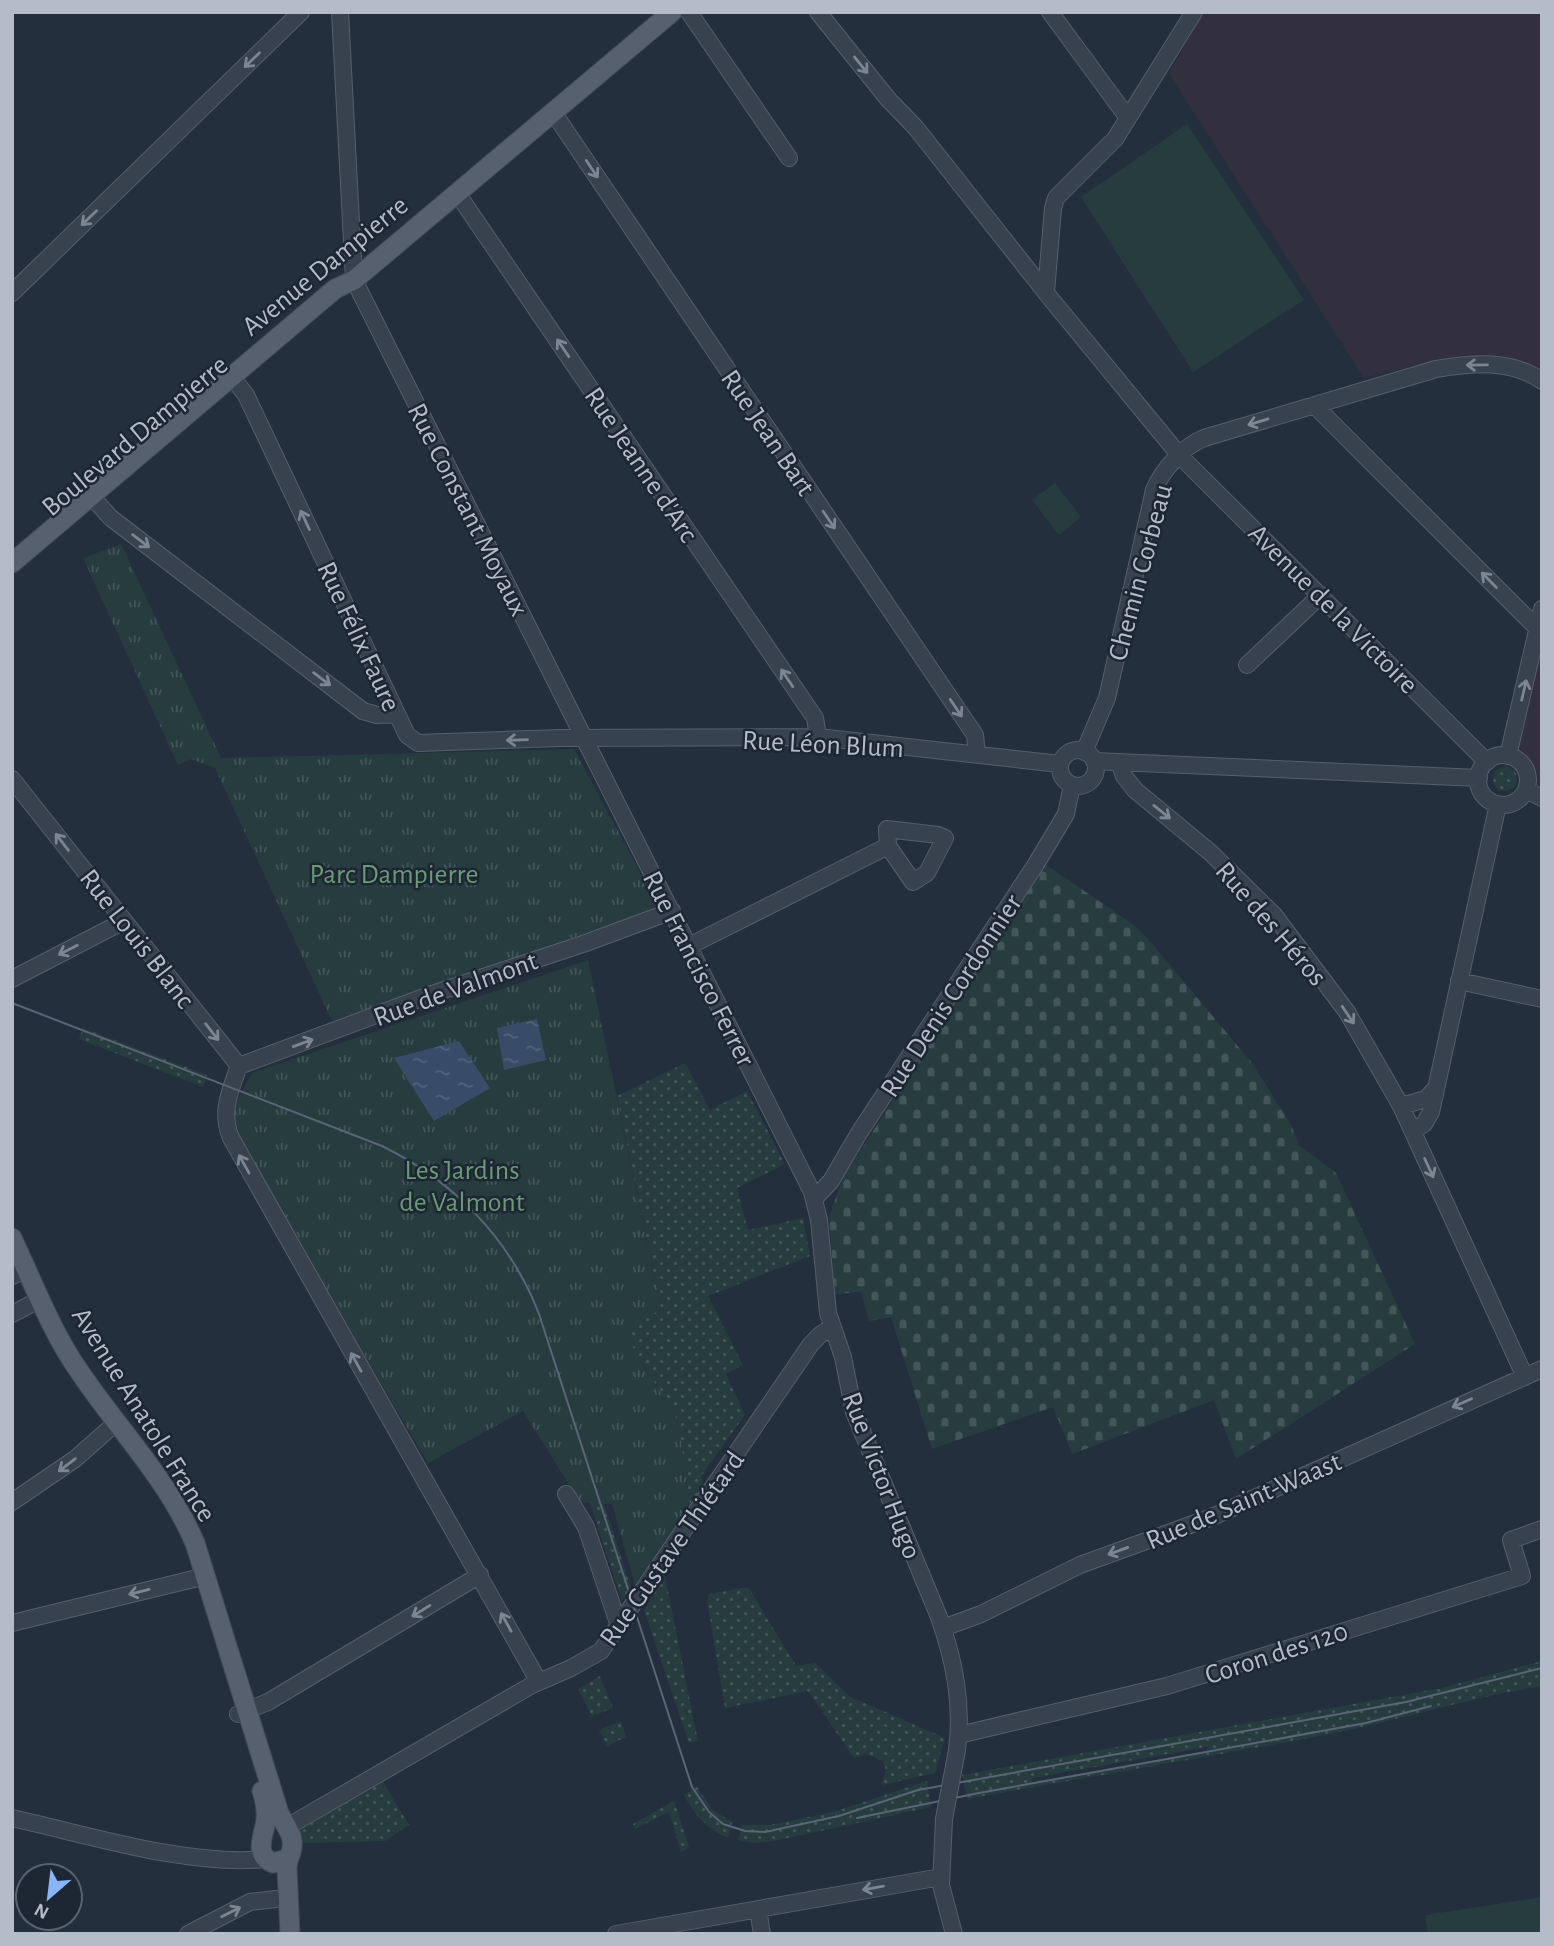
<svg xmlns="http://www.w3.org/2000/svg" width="1554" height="1946" font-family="'Alegreya Sans',sans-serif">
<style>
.medical{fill:#32303f}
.grass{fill:url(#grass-dots);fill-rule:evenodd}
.cemetery{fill:url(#cemetery-stones)}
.park{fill:url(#park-tufts)}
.garden{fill:#263c3f}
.water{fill:url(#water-ripples)}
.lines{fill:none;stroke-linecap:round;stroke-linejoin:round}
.minor-casing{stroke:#565f6c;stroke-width:18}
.major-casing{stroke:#414a57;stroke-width:21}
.minor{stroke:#38414e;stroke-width:16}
.major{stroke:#56606e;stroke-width:19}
.tram{stroke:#5a6575;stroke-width:2}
.minor-bridge-casing{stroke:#565f6c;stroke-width:18;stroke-linecap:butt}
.minor-bridge{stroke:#38414e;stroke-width:16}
.oneway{stroke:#7c8592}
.labels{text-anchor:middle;stroke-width:5;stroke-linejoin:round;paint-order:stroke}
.street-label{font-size:28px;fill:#b4bcc9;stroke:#1d2633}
.park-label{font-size:28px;fill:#6b9a76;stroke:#1d2633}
</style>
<defs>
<pattern id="grass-dots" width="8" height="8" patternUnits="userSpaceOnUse" patternTransform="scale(1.75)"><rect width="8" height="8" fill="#263c3f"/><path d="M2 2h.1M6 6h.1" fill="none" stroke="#435659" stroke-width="1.8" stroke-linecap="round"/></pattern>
<pattern id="cemetery-stones" width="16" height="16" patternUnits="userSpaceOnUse" patternTransform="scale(1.75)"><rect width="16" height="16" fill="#263c3f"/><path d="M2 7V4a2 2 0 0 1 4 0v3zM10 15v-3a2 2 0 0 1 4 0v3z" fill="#435659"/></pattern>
<pattern id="park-tufts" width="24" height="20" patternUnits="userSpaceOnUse" patternTransform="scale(1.75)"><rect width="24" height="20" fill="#263c3f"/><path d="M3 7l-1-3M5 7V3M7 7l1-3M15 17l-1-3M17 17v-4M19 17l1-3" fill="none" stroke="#435659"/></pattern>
<pattern id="water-ripples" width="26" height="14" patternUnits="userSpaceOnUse" patternTransform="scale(1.75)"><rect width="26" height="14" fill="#394c67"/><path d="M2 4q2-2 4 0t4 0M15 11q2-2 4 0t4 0" fill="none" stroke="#53647b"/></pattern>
</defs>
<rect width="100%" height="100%" fill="#242f3e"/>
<path class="medical" d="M 1203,12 L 1542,12 L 1542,379 L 1502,357 L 1473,357 L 1415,365 L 1364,378 L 1169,74 Z
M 1542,623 L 1542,796 L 1527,789 L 1525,770 L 1510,755 Z"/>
<path class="grass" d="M1493 779a12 12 0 1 1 24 0a12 12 0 1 1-24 0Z
M 83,1028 L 207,1075 L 203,1087 L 79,1039 Z
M 685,1063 L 710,1110 L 747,1091 L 785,1164 L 737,1188 L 748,1230 L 803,1218 L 810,1256 L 708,1296 L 743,1365 L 726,1374 L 745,1415 L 701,1476 L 704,1486 L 690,1506 L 678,1421 L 624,1333 L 661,1308 L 617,1096 Z
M 578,1423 L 631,1588 L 622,1601 L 566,1430 Z
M 665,1576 L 698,1741 L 689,1743 L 644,1610 Z
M 748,1587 L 796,1666 L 815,1663 L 849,1696 L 945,1738 L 935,1773 L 882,1785 L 886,1770 L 883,1761 L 866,1754 L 854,1758 L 808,1691 L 725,1708 L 707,1600 L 709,1594 Z
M 1542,1661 L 1542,1686 C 1471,1697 1404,1719 1334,1733 C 1212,1757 1089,1777 967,1799 L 962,1775 L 1442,1688 ZM 1207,1747 L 1207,1751 L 1032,1782 L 1032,1778 Z
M 600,1676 L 613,1708 L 592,1716 L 578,1689 Z
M 621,1721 L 626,1737 L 607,1746 L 599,1730 Z
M 927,1781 L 931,1807 L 774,1841 L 755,1843 L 738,1840 L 742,1825 L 770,1825 L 833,1812 Z
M 383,1782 L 409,1825 L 385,1841 L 300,1843 L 299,1830 Z
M 697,1787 L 713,1810 L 732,1822 L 728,1838 C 707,1829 694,1815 684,1795 Z
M 674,1801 L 689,1847 L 681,1852 L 669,1812 L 635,1829 L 633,1824 Z"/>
<path class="cemetery" d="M 1045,864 L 1134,925 L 1148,939 L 1252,1063 L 1291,1125 L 1299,1145 L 1336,1173 L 1415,1344 L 1236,1459 L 1214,1400 L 1072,1454 L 1053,1407 L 932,1449 L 891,1317 L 869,1321 L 861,1292 L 835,1294 L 829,1217 L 843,1178 Z"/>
<path class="park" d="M 121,544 L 221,758 L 574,749 L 659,908 L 332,1021 L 215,768 L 191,759 L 178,765 L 83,558 Z
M 588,960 L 661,1309 L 624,1333 L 678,1421 L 690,1506 L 635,1584 L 612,1504 L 580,1502 L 523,1411 L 428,1463 L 231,1127 L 237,1100 L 252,1073 Z"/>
<path class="garden" d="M 1187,124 L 1304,300 L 1193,372 L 1081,197 Z
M 1055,483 L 1081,517 L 1059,535 L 1032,500 Z
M 1542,1897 L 1542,1934 L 1428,1934 L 1425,1915 Z"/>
<path class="water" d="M 537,1019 L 546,1060 L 504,1070 L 497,1028 Z
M 459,1041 L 490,1088 L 434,1121 L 394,1058 Z"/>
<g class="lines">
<g class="minor-casing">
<path id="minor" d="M 340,12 L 354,280 L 812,1192 L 819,1220 L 828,1313 L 843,1357 L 854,1412 L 939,1617 C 954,1660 963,1703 957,1750
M 689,12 L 789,158
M 818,12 L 888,99 L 916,128 L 1051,299 L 1180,456 L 1487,762
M 1050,12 L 1128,118
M 553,112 L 975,735 L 977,754
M 457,193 L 815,718 L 818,737
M 1046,292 L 1053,208 L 1056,198 L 1115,139 L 1194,12
M 12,293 L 301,12
M 231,376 L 246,395 L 407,735 L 418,743 L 561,738 L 818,737 L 1060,764
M 1314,405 L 1537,628
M 91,496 L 111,518 L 363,711 L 377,715 L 397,714
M 1247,665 L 1321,595
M1060 768a18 18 0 1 1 36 0a18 18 0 1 1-36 0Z
M 1084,752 L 1107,698 L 1154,490 C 1162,470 1184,446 1204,438 L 1436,369 C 1472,363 1511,359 1542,381
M1478 780a25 25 0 1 1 50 0a25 25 0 1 1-50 0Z
M 1508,756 L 1542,609
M 1094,761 L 1479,778
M 1119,762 L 1124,776 L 1135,790 L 1211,853 L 1274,915 L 1347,1012 L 1401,1106 L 1525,1377
M 12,779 L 239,1066
M 1526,790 L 1542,798
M 689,946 L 888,846 L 887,829 L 938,835 L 945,838 L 927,873 L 913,882 L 888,846
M 12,979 L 124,921
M 1459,981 L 1542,999
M 239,1066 C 230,1091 220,1112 231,1138 L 539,1682
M 239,1066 L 432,994 L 583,944 L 672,911
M 1401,1106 L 1426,1099 L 1435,1089
M 1413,1131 L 1424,1124 L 1431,1112 L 1498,804
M 815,1198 L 831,1181 L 859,1133 L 1036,864 L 1066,814 L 1072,785
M 12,1276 L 27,1269
M 12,1314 L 41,1299
M 566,1494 L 586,1527 L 619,1626
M 12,1502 L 75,1459 L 117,1422
M 12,1623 L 206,1576
M 943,1628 L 981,1614 L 1080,1565 L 1212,1517 L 1542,1369
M 238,1714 L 268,1702 L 480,1575
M 959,1735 L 1167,1686 L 1522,1576 L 1511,1540 L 1542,1529
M 12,1818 C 89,1835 189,1867 266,1859
M 944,1819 L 941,1885 L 954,1934
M 287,1827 L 532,1685 L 571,1668 L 601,1651 L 811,1344 L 820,1335 L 832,1327
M 758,1909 L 762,1934
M 188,1934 L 250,1902 L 276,1899
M 616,1934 L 941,1877"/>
</g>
<g class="major-casing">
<path id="major" d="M 12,563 L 335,289 L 354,280 L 672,12
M 12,1238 C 33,1282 51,1331 79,1371 C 118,1429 167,1478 195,1543 L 279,1813 C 285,1826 296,1836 291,1852 C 289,1859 287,1861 287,1868 L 290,1934
M 262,1791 C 265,1800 267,1809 266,1819 C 265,1834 252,1854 273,1863 L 287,1859"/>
</g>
<use href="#minor" class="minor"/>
<use href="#major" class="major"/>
<path class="tram" d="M 12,1003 L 382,1146 C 455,1182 510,1239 539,1314 L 692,1787 L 709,1812 L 723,1824 L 745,1831 L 765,1832 L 839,1816 L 918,1790 L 1406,1702 L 1542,1668
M 857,1818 L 979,1793 L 1366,1723 L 1431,1706"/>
<g class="minor-bridge-casing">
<path id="minor-bridge" d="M 944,1819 L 957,1750"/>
</g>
<use href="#minor-bridge" class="minor-bridge"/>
</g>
<defs><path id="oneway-shaft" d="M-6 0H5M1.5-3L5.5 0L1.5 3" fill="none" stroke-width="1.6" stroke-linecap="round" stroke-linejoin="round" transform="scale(1.75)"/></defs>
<g class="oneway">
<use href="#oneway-shaft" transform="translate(252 60) rotate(136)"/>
<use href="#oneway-shaft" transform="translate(861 65) rotate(51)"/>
<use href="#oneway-shaft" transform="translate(592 169) rotate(56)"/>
<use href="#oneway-shaft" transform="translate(89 218) rotate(136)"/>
<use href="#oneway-shaft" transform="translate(563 348) rotate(-124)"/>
<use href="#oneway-shaft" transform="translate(1477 365) rotate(179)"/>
<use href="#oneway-shaft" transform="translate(1258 422) rotate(163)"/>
<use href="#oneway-shaft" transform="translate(305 520) rotate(-115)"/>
<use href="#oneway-shaft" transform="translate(829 520) rotate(56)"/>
<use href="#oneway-shaft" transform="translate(141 541) rotate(37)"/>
<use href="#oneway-shaft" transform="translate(1489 580) rotate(-135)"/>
<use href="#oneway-shaft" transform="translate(787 678) rotate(-124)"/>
<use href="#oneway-shaft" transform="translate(322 679) rotate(37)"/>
<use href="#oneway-shaft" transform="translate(1524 690) rotate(-77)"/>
<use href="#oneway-shaft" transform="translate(956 708) rotate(56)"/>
<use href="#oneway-shaft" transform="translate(517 740) rotate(178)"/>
<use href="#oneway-shaft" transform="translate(1162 812) rotate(39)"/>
<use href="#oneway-shaft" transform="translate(62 842) rotate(-128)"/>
<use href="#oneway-shaft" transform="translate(68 950) rotate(153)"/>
<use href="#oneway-shaft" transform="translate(1348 1015) rotate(56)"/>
<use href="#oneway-shaft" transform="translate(212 1032) rotate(52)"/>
<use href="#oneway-shaft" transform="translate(303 1043) rotate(-20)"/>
<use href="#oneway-shaft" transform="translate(244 1164) rotate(-119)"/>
<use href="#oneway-shaft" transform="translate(1429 1168) rotate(65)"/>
<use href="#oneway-shaft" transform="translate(356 1362) rotate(-119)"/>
<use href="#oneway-shaft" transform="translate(1462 1403) rotate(156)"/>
<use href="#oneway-shaft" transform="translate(67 1465) rotate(143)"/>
<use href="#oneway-shaft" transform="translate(1118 1551) rotate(160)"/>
<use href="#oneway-shaft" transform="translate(139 1592) rotate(166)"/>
<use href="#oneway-shaft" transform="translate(421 1611) rotate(148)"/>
<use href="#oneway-shaft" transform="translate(506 1622) rotate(-119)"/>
<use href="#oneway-shaft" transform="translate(873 1888) rotate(170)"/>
<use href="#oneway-shaft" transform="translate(231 1912) rotate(-27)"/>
</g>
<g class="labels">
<g class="street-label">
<text transform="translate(324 265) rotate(-39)" y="10">Avenue Dampierre</text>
<text transform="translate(769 432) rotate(56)" y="10">Rue Jean Bart</text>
<text transform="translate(134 435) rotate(-40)" y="10">Boulevard Dampierre</text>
<text transform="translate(642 464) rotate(56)" y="10">Rue Jeanne d'Arc</text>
<text transform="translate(469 509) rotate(63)" y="10">Rue Constant Moyaux</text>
<text transform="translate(1139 572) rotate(-75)" y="10">Chemin Corbeau</text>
<text transform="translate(1334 608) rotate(45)" y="10">Avenue de la Victoire</text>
<text transform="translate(360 636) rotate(65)" y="10">Rue Félix Faure</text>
<text transform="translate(823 743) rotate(3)" y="10">Rue Léon Blum</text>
<text transform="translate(1272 923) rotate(49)" y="10">Rue des Héros</text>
<text transform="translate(138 938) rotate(52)" y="10">Rue Louis Blanc</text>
<text transform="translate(700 968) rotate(63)" y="10">Rue Francisco Ferrer</text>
<text transform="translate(455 988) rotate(-20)" y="10">Rue de Valmont</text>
<text transform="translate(950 995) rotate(-57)" y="10">Rue Denis Cordonnier</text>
<text transform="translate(145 1414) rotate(58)" y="10">Avenue Anatole France</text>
<text transform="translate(883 1475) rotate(69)" y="10">Rue Victor Hugo</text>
<text transform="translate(1243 1500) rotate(-23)" y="10">Rue de Saint-Waast</text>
<text transform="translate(671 1548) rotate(-55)" y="10">Rue Gustave Thiétard</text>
<text transform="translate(1276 1652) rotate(-18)" y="10">Coron des 120</text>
</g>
<g class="park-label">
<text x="394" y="883">Parc Dampierre</text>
<text x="462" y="1179">Les Jardins<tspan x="462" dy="32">de Valmont</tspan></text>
</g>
</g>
<rect width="1554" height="1946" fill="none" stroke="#b4bcc9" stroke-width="28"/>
<g transform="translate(49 1897) rotate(208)"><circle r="33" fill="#1d2633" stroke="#59626f" stroke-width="2"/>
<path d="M0-5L12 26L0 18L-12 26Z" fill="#8ab4f8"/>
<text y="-10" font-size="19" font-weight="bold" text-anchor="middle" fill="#b4bcc9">N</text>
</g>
</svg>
